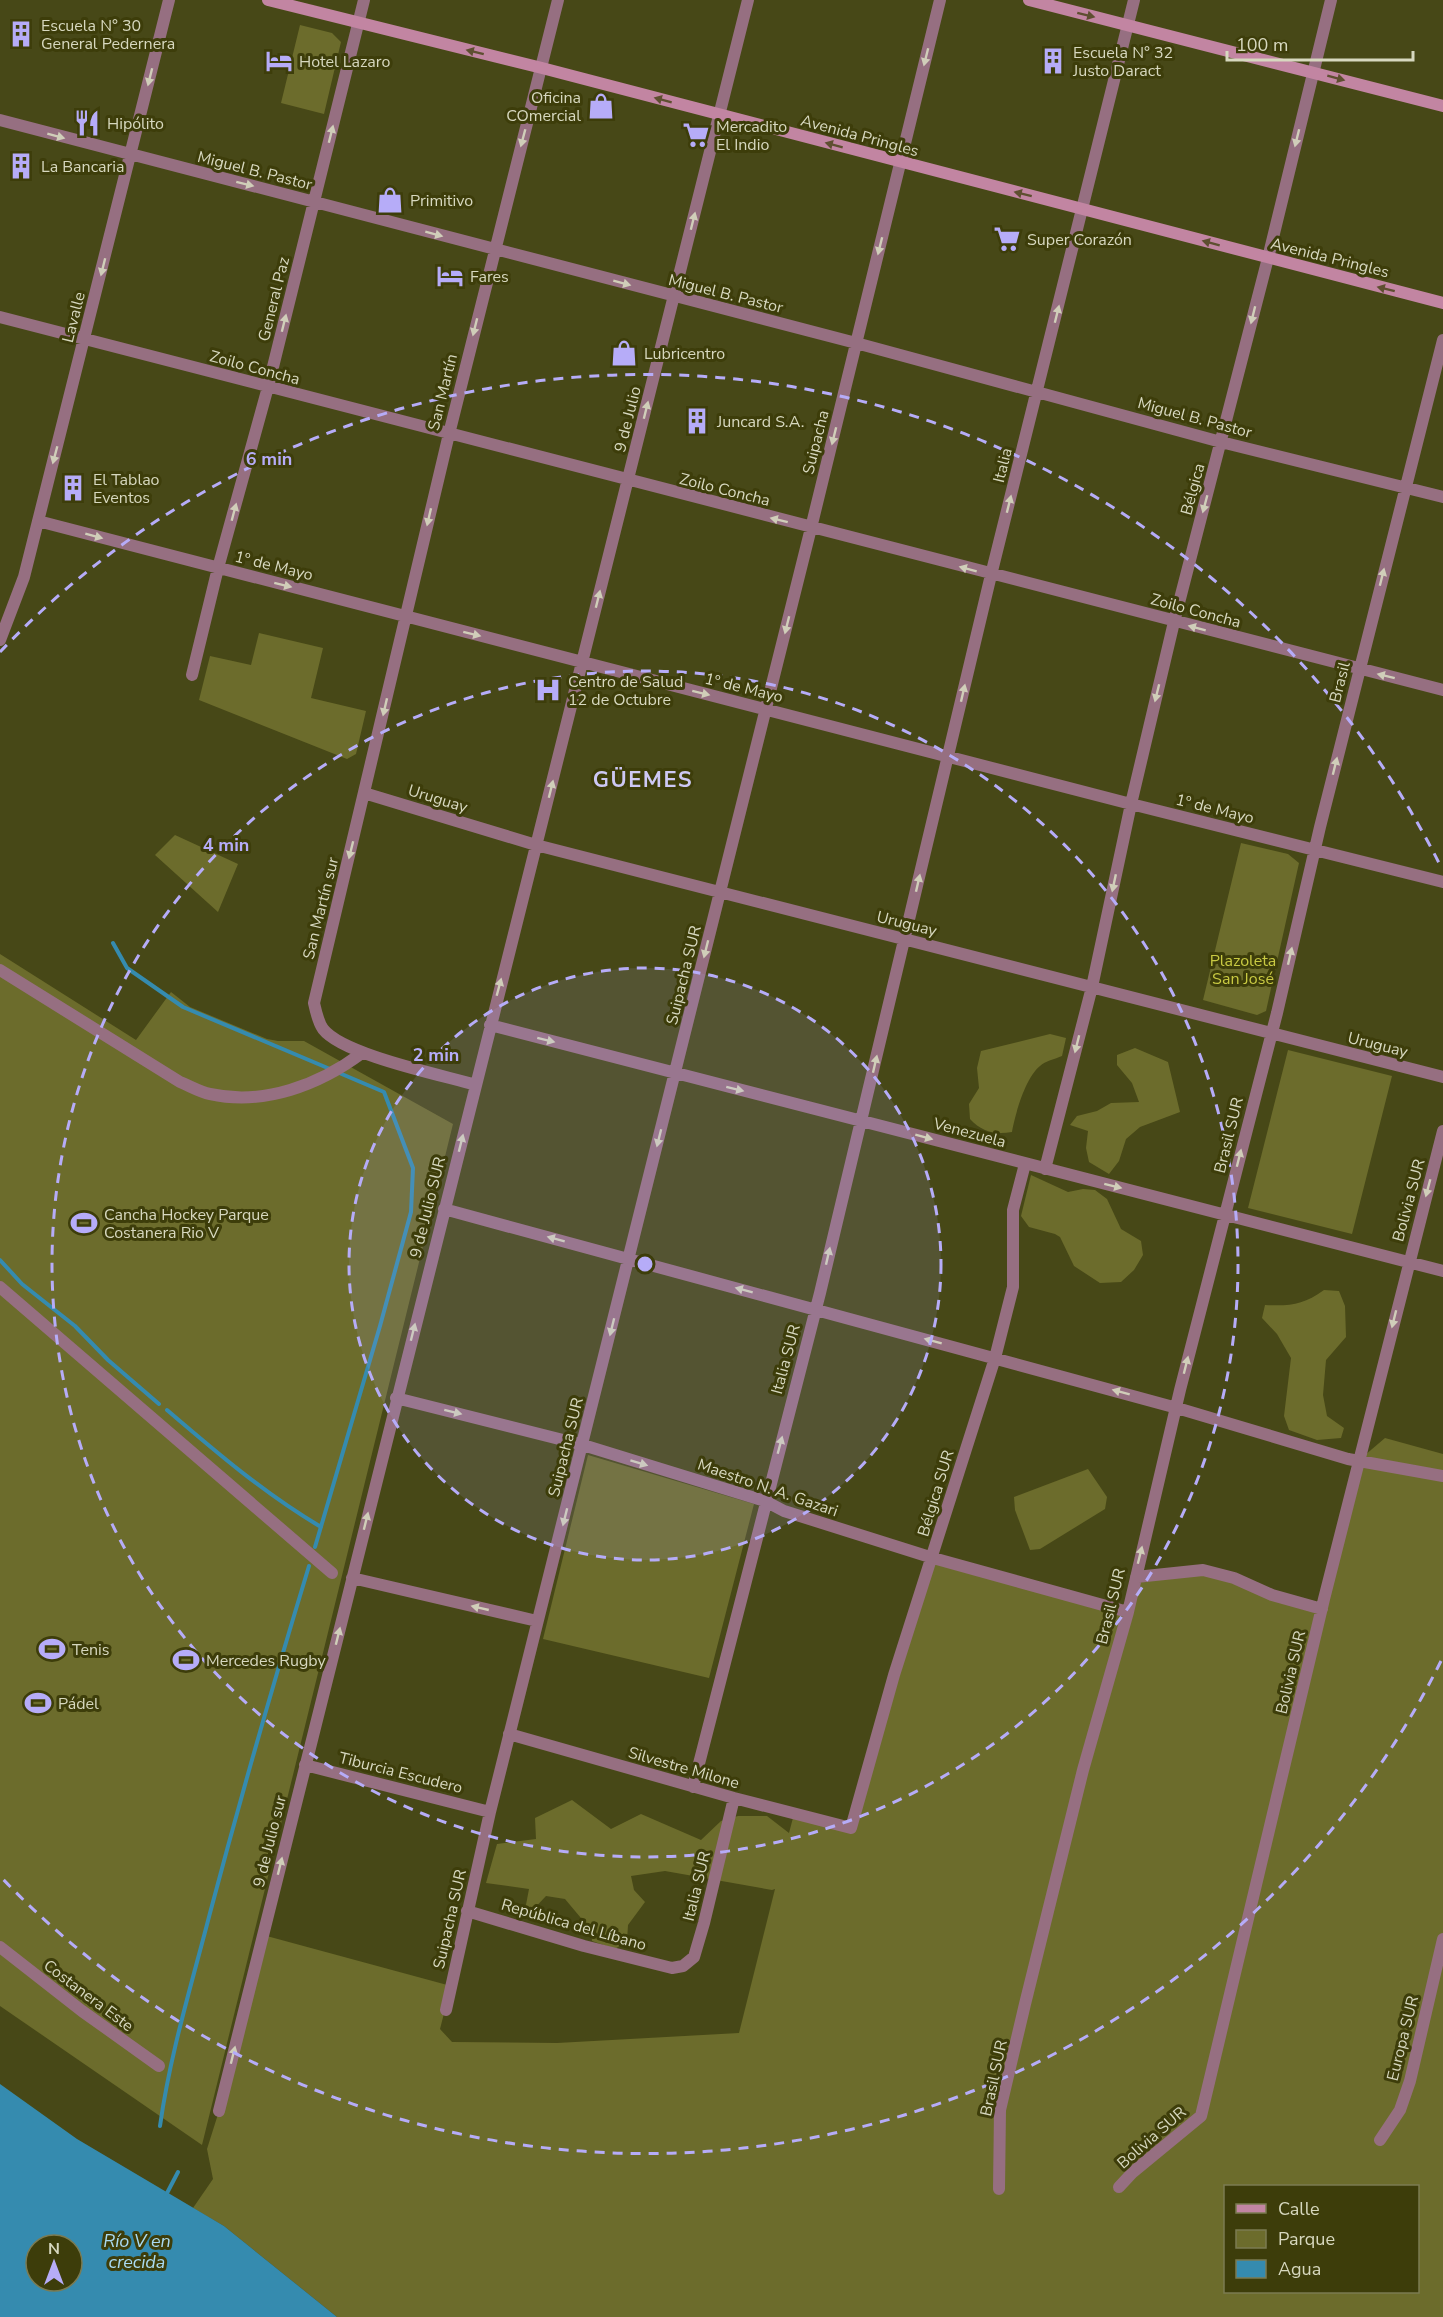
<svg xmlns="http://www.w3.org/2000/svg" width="1443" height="2317" font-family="'Nunito Sans',sans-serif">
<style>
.green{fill:#6c6c2c;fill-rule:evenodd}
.water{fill:#358baf;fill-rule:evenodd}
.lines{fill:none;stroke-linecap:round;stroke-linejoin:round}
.stream{stroke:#358baf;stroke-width:4}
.street{stroke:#966f81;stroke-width:12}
.secondary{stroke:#c285a2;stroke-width:12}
.oneway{fill:#5e4f30}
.oneway2{fill:#d0ceb9}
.ring{fill:none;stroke:#b6acf8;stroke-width:3;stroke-dasharray:10 8}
.labels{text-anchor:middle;stroke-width:6;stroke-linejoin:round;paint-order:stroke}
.poi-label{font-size:16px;fill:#d7d8bf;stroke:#3d3d0a;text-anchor:start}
.street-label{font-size:16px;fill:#d7d8bf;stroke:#3d3d0a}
.park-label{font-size:16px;fill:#c9ca43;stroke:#3d3d0a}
.water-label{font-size:18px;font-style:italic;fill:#a9daf2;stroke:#3d3d0a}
.district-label{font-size:22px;font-weight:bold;letter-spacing:1.5px;fill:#cdc8f4;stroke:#3d3d0a}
.centre{fill:#b6acf8;stroke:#3d3d0a;stroke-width:3}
.ring-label{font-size:18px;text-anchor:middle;font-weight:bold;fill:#b6acf8;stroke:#3d3d0a;stroke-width:6;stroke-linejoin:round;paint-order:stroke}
</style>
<rect width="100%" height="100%" fill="#474817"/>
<path class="green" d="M 300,25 L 332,33 L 341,42 L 324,114 L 281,103 Z
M 259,633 L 323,648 L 311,698 L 366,711 L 356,754 L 347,759 L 199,700 L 210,656 L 251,665 Z
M 175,835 L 238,864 L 218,912 L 155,855 Z
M 1241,843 L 1288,854 L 1299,863 L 1266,1011 L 1257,1015 L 1203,1000 Z
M 0,954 L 136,1040 L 171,992 L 190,1007 L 267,1039 L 278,1041 L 304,1041 L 453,1124 L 202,2145 L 0,2006 Z
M 1050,1034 L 1066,1038 L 1062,1056 C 1055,1059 1045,1061 1040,1066 C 1025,1078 1015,1115 1012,1132 C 995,1135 982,1132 970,1119 L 969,1104 L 979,1088 L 977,1068 L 981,1051 Z
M 1135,1048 L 1168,1062 L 1180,1112 L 1140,1127 L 1126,1139 L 1119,1161 L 1109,1174 L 1089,1162 L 1086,1148 L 1088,1131 L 1070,1125 L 1077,1116 L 1097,1111 L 1111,1103 L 1139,1102 L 1132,1083 L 1117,1065 L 1117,1055 Z
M 1288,1050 L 1392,1076 L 1352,1234 L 1248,1208 Z
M 1031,1175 L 1068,1192 L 1083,1189 L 1095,1190 L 1107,1199 L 1121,1229 L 1141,1241 L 1143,1255 L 1134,1270 L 1121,1282 L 1100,1283 L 1074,1266 L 1060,1237 L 1055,1234 L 1029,1227 L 1021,1216 Z
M 1324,1290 L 1339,1291 L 1345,1306 L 1346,1337 L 1326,1360 L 1323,1395 L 1327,1416 L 1344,1428 L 1341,1438 L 1317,1440 L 1289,1430 L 1284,1416 L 1291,1358 L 1277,1334 L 1262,1318 L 1265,1305 C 1291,1306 1303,1305 1324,1290 Z
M 1385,1438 L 1443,1454 L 1443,2317 L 337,2317 L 224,2226 L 193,2208 L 213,2179 L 207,2149 L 219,2111 L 263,1935 L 451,1986 L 440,2029 L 452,2042 L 557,2043 L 739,2033 L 775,1889 L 772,1890 L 665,1871 L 631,1876 L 634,1890 L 645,1902 L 628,1925 L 627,1941 L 615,1949 L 592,1941 L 591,1930 L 565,1899 L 546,1896 L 531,1912 L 525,1910 L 529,1889 L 486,1883 L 497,1844 L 536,1839 L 535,1818 L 572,1800 L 611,1829 L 641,1814 L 701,1840 L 721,1821 L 738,1816 L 767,1816 L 789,1833 L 794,1814 L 850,1828 L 933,1558 L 1127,1612 L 1136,1577 L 1203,1570 L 1319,1608 L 1358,1461 ZM 1226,2186 L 1418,2186 L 1418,2292 L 1226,2292 Z
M 588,1455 L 754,1504 L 709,1678 L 543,1639 Z
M 1088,1469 L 1107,1497 L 1105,1509 L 1040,1549 L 1030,1550 L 1015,1510 L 1014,1497 Z"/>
<path class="water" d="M 0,2084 L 77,2139 L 224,2226 L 337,2317 L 0,2317 ZM 36,2245 L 72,2245 L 72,2281 L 36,2281 Z"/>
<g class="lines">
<path class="stream" d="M 113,943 L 127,968 L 183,1007 L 330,1069
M 0,1260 L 22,1284 L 75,1326 L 108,1360 L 159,1404
M 167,1410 C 216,1452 265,1494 321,1527
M 315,1547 L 380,1326 L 411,1212 L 413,1168 L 384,1092 L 337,1072
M 160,2126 C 170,2054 192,1983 210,1913 C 241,1796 274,1681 309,1566
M 166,2195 L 178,2172"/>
<path class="street" d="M 0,120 L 856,343 L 1221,442 L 1443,497
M 0,317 L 1443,690
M 38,521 L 1131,804 L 1443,882
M 0,640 L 24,577 L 169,0
M 192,675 L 218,568 L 268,387 L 364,0
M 364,793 L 536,845 L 1443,1077
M 0,970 L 180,1082 C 190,1086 200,1092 210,1094 C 264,1106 319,1085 362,1053
M 490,1025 L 1443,1271
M 476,1085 C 442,1075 343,1055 323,1029 C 318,1022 316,1012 314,1003 L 449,434 L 558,0
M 1045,1169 L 1092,987 L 1131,804 L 1174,622 L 1268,258 L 1331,0
M 444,1209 L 1177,1408 L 1348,1459 L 1443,1476
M 0,1287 L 332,1573
M 396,1398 L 583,1445 L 765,1501 L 784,1511 L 933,1558 L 1128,1612
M 1136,1577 L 1203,1570 L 1234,1578 L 1272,1595 L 1322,1609
M 352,1578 L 537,1621
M 509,1734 L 734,1798 L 851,1828 L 894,1675 L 995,1358 L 1013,1287 L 1013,1210 L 1025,1164
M 305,1765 L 490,1812
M 693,1787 L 820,1293 L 991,575 L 1134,0
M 467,1911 L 584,1946 L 672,1968 L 683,1966 L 694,1957 L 704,1923 L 734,1798
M 0,1947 L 82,2011 L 159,2066
M 446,2010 L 490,1812 L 811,528 L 940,0
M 219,2111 L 748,0
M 1380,2140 L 1400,2110 L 1410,2081 L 1443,1939
M 1119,2187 L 1133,2172 L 1201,2116 L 1324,1599 L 1443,1131
M 999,2189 L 1000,2110 L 1025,2004 L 1083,1770 L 1128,1612 L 1180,1390 L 1277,1013 L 1320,827 L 1443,340"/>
<path class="secondary" d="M 268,0 L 542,68 L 1443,303
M 1029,0 L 1443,106"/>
</g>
<defs><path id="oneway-solid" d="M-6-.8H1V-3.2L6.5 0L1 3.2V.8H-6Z" transform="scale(1.5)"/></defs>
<g class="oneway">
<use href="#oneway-solid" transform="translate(1086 15) rotate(14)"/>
<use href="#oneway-solid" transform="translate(475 52) rotate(-166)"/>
<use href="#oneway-solid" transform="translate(1336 78) rotate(15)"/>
<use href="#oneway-solid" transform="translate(663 100) rotate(-165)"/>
<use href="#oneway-solid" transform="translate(834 145) rotate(-165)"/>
<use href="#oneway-solid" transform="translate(1023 194) rotate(-166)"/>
<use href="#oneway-solid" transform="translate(1211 243) rotate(-165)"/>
<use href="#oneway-solid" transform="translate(1386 289) rotate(-166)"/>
</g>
<g class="oneway2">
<use href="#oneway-solid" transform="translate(926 57) rotate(104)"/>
<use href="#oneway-solid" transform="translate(150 77) rotate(104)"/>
<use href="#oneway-solid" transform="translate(331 134) rotate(-76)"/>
<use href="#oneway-solid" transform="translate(56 136) rotate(15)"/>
<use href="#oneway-solid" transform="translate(523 138) rotate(105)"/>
<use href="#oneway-solid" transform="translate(1297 138) rotate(104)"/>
<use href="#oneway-solid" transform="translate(245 184) rotate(14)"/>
<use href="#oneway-solid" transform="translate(693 221) rotate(-76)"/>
<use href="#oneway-solid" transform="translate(434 234) rotate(15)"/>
<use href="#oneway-solid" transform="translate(880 246) rotate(104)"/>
<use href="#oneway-solid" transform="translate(103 267) rotate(104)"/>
<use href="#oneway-solid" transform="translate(622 283) rotate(15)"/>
<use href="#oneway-solid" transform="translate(1057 314) rotate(-76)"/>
<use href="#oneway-solid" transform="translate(1253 315) rotate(104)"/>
<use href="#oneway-solid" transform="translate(284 323) rotate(-76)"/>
<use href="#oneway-solid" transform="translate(475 327) rotate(104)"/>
<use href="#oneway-solid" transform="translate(646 410) rotate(-76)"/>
<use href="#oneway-solid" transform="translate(834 436) rotate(104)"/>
<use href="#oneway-solid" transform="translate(55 455) rotate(105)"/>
<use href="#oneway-solid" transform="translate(1009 504) rotate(-76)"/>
<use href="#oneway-solid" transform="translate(1205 504) rotate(105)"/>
<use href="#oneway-solid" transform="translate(234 512) rotate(-75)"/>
<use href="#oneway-solid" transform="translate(429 517) rotate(103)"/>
<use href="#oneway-solid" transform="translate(779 520) rotate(-166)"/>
<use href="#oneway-solid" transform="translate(94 536) rotate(15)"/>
<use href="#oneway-solid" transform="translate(968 569) rotate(-165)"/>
<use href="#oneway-solid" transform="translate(1382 577) rotate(-76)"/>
<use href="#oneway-solid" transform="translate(283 585) rotate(14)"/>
<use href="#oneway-solid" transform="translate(598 599) rotate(-76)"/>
<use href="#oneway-solid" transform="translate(787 625) rotate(104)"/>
<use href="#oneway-solid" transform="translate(1197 628) rotate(-165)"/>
<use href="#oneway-solid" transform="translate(472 634) rotate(14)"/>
<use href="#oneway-solid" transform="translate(1386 676) rotate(-166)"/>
<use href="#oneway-solid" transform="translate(701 693) rotate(14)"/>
<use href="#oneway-solid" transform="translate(963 693) rotate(-77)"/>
<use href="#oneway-solid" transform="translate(1157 693) rotate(104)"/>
<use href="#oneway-solid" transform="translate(385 707) rotate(103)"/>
<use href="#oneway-solid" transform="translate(1335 766) rotate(-76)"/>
<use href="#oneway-solid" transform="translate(551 789) rotate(-76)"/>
<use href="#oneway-solid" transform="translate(351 850) rotate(104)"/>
<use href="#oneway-solid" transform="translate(918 883) rotate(-77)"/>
<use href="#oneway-solid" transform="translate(1114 883) rotate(102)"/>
<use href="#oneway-solid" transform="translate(706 949) rotate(104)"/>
<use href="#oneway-solid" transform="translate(1290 956) rotate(-77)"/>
<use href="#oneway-solid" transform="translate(499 987) rotate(-75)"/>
<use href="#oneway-solid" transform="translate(546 1040) rotate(14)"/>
<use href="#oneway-solid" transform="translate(1077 1044) rotate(104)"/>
<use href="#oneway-solid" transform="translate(875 1064) rotate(-77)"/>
<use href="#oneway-solid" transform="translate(735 1089) rotate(14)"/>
<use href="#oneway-solid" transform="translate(924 1137) rotate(15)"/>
<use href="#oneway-solid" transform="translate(659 1138) rotate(104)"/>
<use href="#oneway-solid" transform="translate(461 1143) rotate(-76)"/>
<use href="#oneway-solid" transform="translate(1239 1158) rotate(-76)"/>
<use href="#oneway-solid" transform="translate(1113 1186) rotate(14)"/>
<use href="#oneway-solid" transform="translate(1428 1188) rotate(105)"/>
<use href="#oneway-solid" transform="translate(556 1239) rotate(-165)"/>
<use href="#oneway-solid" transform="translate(828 1256) rotate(-77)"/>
<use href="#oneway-solid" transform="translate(744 1290) rotate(-165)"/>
<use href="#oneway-solid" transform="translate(1394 1319) rotate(104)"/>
<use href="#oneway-solid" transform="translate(612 1327) rotate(104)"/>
<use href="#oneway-solid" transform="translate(413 1332) rotate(-76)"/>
<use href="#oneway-solid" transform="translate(933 1341) rotate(-165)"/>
<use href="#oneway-solid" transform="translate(1186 1365) rotate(-76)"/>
<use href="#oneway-solid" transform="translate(1121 1392) rotate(-165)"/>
<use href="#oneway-solid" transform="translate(453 1412) rotate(14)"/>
<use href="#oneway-solid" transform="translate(780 1445) rotate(-75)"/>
<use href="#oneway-solid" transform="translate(639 1463) rotate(17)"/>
<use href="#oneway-solid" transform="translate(565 1517) rotate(104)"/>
<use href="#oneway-solid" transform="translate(366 1521) rotate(-76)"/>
<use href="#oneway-solid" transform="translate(1140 1555) rotate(-76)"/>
<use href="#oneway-solid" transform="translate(480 1608) rotate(-167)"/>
<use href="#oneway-solid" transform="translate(338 1636) rotate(-76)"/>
<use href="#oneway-solid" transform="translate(280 1866) rotate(-76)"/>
<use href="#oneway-solid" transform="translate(233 2055) rotate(-76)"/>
</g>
<circle cx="645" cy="1264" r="296" fill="#b6acf8" fill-opacity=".12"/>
<g class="ring">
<circle cx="645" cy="1264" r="296"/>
<circle cx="645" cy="1264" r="593"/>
<path d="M1441 1661A889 889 0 0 1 0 1876M0 652A889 889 0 0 1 1441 867"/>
</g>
<defs>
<g id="building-bare" transform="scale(2.07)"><path d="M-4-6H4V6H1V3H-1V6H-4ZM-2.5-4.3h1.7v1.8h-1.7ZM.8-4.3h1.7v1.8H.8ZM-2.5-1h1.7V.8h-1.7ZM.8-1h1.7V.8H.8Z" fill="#b6acf8" stroke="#3d3d0a" stroke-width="2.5" paint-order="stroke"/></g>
<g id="hotel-bare" transform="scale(2.07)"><path d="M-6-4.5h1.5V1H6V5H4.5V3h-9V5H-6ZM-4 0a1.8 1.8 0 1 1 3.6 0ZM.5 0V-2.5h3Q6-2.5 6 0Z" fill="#b6acf8" stroke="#3d3d0a" stroke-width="2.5" paint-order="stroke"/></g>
<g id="shop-bare" transform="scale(2.07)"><path d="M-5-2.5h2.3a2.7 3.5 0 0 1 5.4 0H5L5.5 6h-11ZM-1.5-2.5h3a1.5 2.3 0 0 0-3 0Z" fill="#b6acf8" stroke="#3d3d0a" stroke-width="2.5" paint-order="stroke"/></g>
<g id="restaurant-bare" transform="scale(2.07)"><path d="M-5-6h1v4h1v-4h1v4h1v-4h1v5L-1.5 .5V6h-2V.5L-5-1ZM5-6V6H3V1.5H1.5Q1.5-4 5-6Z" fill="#b6acf8" stroke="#3d3d0a" stroke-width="2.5" paint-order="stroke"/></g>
<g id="supermarket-bare" transform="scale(2.07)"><path d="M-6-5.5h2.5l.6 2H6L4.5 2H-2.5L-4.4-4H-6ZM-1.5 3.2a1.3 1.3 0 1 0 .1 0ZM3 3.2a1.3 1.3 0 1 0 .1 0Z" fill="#b6acf8" stroke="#3d3d0a" stroke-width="2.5" paint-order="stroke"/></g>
<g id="hospital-bare" transform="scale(2.07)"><path d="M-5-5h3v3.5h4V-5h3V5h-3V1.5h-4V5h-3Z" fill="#b6acf8" stroke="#3d3d0a" stroke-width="2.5" paint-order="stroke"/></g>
<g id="stadium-bare" transform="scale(2.07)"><path d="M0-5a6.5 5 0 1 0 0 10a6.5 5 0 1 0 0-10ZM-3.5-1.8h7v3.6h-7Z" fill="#b6acf8" stroke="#3d3d0a" stroke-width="2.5" paint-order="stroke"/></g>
</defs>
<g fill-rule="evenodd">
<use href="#building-bare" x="21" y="34"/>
<use href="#hotel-bare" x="279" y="61"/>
<use href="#building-bare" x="1053" y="61"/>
<use href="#shop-bare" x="601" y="106"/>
<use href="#restaurant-bare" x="87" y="123"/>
<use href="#supermarket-bare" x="696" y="135"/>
<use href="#building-bare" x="21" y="166"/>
<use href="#shop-bare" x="390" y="200"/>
<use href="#supermarket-bare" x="1007" y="239"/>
<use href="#hotel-bare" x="450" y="276"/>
<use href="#shop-bare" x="624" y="353"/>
<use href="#building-bare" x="697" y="421"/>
<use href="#building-bare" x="73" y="488"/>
<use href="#hospital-bare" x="548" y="690"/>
<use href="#stadium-bare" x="84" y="1223"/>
<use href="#stadium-bare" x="52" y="1649"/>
<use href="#stadium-bare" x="186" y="1660"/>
<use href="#stadium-bare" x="38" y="1703"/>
</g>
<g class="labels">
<g class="poi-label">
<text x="41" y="31">Escuela N° 30<tspan x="41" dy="18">General Pedernera</tspan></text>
<text x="1073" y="58">Escuela N° 32<tspan x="1073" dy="18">Justo Daract</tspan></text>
<text x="299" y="67">Hotel Lazaro</text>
<text x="581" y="103" text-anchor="end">Oficina<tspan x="581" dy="18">COmercial</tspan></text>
<text x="107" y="129">Hipólito</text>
<text x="716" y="132">Mercadito<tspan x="716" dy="18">El Indio</tspan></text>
<text x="41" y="172">La Bancaria</text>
<text x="410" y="206">Primitivo</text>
<text x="1027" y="245">Super Corazón</text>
<text x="470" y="282">Fares</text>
<text x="644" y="359">Lubricentro</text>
<text x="717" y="427">Juncard S.A.</text>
<text x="93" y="485">El Tablao<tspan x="93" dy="18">Eventos</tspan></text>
<text x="568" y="687">Centro de Salud<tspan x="568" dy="18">12 de Octubre</tspan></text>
<text x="104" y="1220">Cancha Hockey Parque<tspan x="104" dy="18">Costanera Rio V</tspan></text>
<text x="72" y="1655">Tenis</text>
<text x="206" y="1666">Mercedes Rugby</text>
<text x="58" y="1709">Pádel</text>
</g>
<g class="street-label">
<text transform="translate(860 135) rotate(15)" y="6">Avenida Pringles</text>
<text transform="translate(255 170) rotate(14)" y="6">Miguel B. Pastor</text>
<text transform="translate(1330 257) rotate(14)" y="6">Avenida Pringles</text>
<text transform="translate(726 293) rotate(14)" y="6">Miguel B. Pastor</text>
<text transform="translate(273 299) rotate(-76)" y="6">General Paz</text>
<text transform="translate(73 317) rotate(-76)" y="6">Lavalle</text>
<text transform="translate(255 367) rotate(15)" y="6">Zoilo Concha</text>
<text transform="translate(442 392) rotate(-76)" y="6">San Martín</text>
<text transform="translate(1195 417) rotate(15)" y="6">Miguel B. Pastor</text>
<text transform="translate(627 419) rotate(-76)" y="6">9 de Julio</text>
<text transform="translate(815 442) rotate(-76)" y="6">Suipacha</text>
<text transform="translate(1002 465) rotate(-76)" y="6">Italia</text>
<text transform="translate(725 489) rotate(14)" y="6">Zoilo Concha</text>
<text transform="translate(1192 489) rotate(-75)" y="6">Bélgica</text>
<text transform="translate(274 565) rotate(14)" y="6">1º de Mayo</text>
<text transform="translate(1196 610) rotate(15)" y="6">Zoilo Concha</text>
<text transform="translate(1339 682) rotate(-76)" y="6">Brasil</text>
<text transform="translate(744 687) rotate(14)" y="6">1º de Mayo</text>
<text transform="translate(438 798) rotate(17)" y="6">Uruguay</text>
<text transform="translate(1215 808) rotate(14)" y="6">1º de Mayo</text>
<text transform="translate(320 908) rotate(-76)" y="6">San Martín sur</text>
<text transform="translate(907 923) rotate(14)" y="6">Uruguay</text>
<text transform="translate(683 975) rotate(-76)" y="6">Suipacha SUR</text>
<text transform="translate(1378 1044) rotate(14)" y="6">Uruguay</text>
<text transform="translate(970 1132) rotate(15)" y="6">Venezuela</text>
<text transform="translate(1228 1135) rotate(-76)" y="6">Brasil SUR</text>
<text transform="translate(1408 1200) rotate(-75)" y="6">Bolivia SUR</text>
<text transform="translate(427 1207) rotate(-76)" y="6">9 de Julio SUR</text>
<text transform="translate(785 1359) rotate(-75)" y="6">Italia SUR</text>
<text transform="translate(565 1447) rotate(-76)" y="6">Suipacha SUR</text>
<text transform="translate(768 1487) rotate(19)" y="6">Maestro N. A. Gazari</text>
<text transform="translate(935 1493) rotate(-73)" y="6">Bélgica SUR</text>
<text transform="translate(1110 1606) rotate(-76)" y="6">Brasil SUR</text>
<text transform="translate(1290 1672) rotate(-77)" y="6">Bolivia SUR</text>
<text transform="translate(684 1767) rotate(16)" y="6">Silvestre Milone</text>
<text transform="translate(401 1772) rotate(14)" y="6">Tiburcia Escudero</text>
<text transform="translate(269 1841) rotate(-76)" y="6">9 de Julio sur</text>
<text transform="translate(696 1886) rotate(-76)" y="6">Italia SUR</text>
<text transform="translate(449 1919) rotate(-77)" y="6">Suipacha SUR</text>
<text transform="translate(574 1924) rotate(16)" y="6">República del Líbano</text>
<text transform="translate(89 1995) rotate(37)" y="6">Costanera Este</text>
<text transform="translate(1402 2038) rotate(-76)" y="6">Europa SUR</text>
<text transform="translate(993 2078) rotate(-78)" y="6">Brasil SUR</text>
<text transform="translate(1151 2137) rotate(-41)" y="6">Bolivia SUR</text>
</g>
<g class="park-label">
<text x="1243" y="966">Plazoleta<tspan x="1243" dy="18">San José</tspan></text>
</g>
<g class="water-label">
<text x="137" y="2247">Río V en<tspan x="137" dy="21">crecida</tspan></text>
</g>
<g class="district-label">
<text x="643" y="787">GÜEMES</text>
</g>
</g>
<circle cx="645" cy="1264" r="9" class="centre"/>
<g class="ring-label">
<text x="269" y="465">6 min</text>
<text x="226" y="851">4 min</text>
<text x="436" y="1061">2 min</text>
</g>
<rect x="1224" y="2185" width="195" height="108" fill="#3d3d0a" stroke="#7b7b52" stroke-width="1.5"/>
<rect x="1236" y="2204" width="30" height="9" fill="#c285a2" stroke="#7b7b52" stroke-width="1.5"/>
<text x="1278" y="2215" font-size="18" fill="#d7d8bf">Calle</text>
<rect x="1236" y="2230" width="30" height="18" fill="#6c6c2c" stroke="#7b7b52" stroke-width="1.5"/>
<text x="1278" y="2245" font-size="18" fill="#d7d8bf">Parque</text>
<rect x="1236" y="2260" width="30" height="18" fill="#358baf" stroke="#7b7b52" stroke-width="1.5"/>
<text x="1278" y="2275" font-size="18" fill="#d7d8bf">Agua</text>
<g transform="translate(54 2263)"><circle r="28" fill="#3d3d0a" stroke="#7b7b52" stroke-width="1.5"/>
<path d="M0-4.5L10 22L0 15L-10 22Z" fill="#b6acf8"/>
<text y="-9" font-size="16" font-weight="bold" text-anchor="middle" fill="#d7d8bf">N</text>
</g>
<path d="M1227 51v9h186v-9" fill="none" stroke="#d7d8bf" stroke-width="3"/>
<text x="1236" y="51" font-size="18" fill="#d7d8bf" stroke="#3d3d0a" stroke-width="4.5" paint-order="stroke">100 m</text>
</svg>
